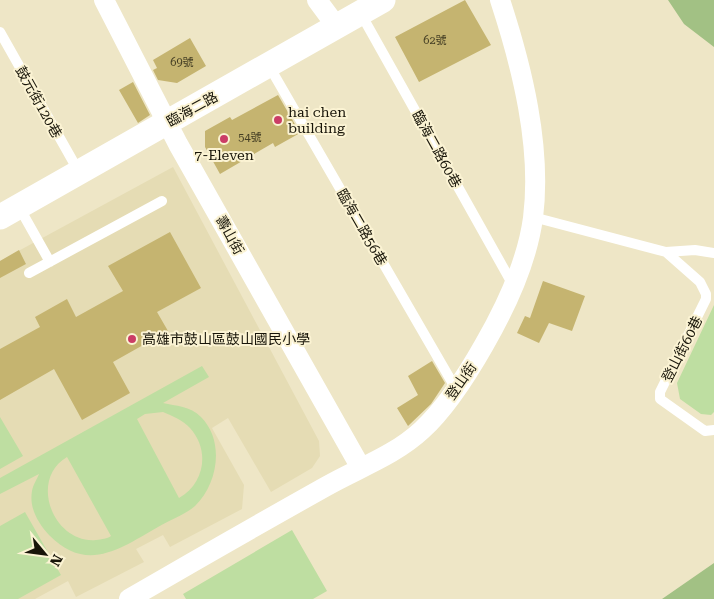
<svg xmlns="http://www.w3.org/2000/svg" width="714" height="599" font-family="'Roboto Serif','Noto Sans TC',serif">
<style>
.built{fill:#e5dcb4}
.green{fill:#bedea1;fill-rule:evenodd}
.forest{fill:#a2c184}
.building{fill:#c5b470}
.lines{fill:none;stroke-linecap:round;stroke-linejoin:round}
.service{stroke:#fff;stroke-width:10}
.minor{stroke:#fff;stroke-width:20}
.tertiary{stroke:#fff;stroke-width:25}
.poi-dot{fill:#cb3d66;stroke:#fbf3d3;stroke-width:2}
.labels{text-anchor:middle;stroke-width:4;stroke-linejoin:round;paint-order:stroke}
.number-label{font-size:11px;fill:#433d23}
.street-label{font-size:14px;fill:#181509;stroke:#fbf3d3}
.poi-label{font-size:14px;fill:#181509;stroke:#fbf3d3;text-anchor:start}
</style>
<rect width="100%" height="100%" fill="#eee6c6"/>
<path class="built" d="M 173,167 L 319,441 L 320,456 L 312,468 L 271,492 L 228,418 L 212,428 L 244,485 L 242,509 L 170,547 L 163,535 L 136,549 L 144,562 L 76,597 L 68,581 L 35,599 L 0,599 L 0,261 Z"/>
<path class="green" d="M 714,305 L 714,412 L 711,415 L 701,414 L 680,399 L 677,383 Z
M 202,366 L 209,377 L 163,403 C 176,406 190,406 201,417 C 225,441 218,484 195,506 C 185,515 169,520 158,527 C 121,548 87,574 49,535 C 38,523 29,508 32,491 C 33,485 37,479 39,474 L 0,494 L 0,478 ZM 163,412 C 172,416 183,420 190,428 C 210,450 205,483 179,498 L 137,419 L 145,414 ZM 67,457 L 111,536 C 107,539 102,539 96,540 C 54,544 28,480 67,457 Z
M 0,417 L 23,456 L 0,469 Z
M 25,512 L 61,575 L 18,599 L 0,599 L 0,526 Z
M 292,530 L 327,591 L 313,599 L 186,599 L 183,594 Z"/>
<path class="forest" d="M 668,0 L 714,0 L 714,47 L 684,24 Z
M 714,563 L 714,599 L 662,599 Z"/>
<path class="building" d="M 465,0 L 491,45 L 419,82 L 395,37 Z
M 190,38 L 206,66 L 177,83 L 158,80 L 153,70 L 157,68 L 153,60 Z
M 133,82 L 150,115 L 138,123 L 119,90 Z
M 278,95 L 300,133 L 275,147 L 273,143 L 220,174 L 205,147 L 205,131 L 230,117 L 232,120 Z
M 170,232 L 201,288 L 157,312 L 168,331 L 113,362 L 130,393 L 82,420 L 54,369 L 0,400 L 0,349 L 40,327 L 35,317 L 67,299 L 76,317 L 123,291 L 108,266 Z
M 19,250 L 26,264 L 0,278 L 0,261 Z
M 543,281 L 585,296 L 572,331 L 549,323 L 539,343 L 517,333 L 525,316 L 530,318 Z
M 432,361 L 445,383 L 431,404 L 408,426 L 397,408 L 418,395 L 408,376 Z"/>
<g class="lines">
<path class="service" d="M 361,14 L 513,285
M 0,32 L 79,172
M 269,66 L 456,389
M 19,207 L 50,262
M 533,217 L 666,252 L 700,282 L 706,294 L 706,299 L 660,392 L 660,399 L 705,431 L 714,430
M 666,252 L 695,250 L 714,253
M 29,273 L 162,201"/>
<path class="minor" d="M 104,0 L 178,144 L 361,468
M 317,0 L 337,27
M 129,599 C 194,561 259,524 325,487 C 358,468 394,456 422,430 C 447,407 467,375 484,345 C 506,307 527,262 533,218 C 542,147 522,67 500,0"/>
<path class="tertiary" d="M 0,217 L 383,0"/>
</g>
<g class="poi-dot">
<circle cx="278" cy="120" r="5"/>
<circle cx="224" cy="139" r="5"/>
<circle cx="132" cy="339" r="5"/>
</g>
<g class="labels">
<g class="number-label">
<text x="435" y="44">62號</text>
<text x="182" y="66">69號</text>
<text x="250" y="141">54號</text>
</g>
<g class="street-label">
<text transform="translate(39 102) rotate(61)" y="5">鼓元街120巷</text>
<text transform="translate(192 109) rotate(-29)" y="5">臨海二路</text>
<text transform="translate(437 149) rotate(61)" y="5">臨海二路60巷</text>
<text transform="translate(362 227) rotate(60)" y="5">臨海二路56巷</text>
<text transform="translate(230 235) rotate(61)" y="5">壽山街</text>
<text transform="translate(682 349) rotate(-63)" y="5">登山街60巷</text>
<text transform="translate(461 381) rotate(-55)" y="5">登山街</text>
</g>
<g class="poi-label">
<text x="288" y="117">hai chen<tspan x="288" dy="16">building</tspan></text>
<text x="224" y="160" text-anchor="middle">7-Eleven</text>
<text x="142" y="344">高雄市鼓山區鼓山國民小學</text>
</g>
</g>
<g transform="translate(45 554) rotate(119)" stroke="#fbf3d3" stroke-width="4" paint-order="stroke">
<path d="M0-4L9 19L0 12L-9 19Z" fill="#181509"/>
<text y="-8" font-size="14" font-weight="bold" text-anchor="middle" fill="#181509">N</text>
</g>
</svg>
